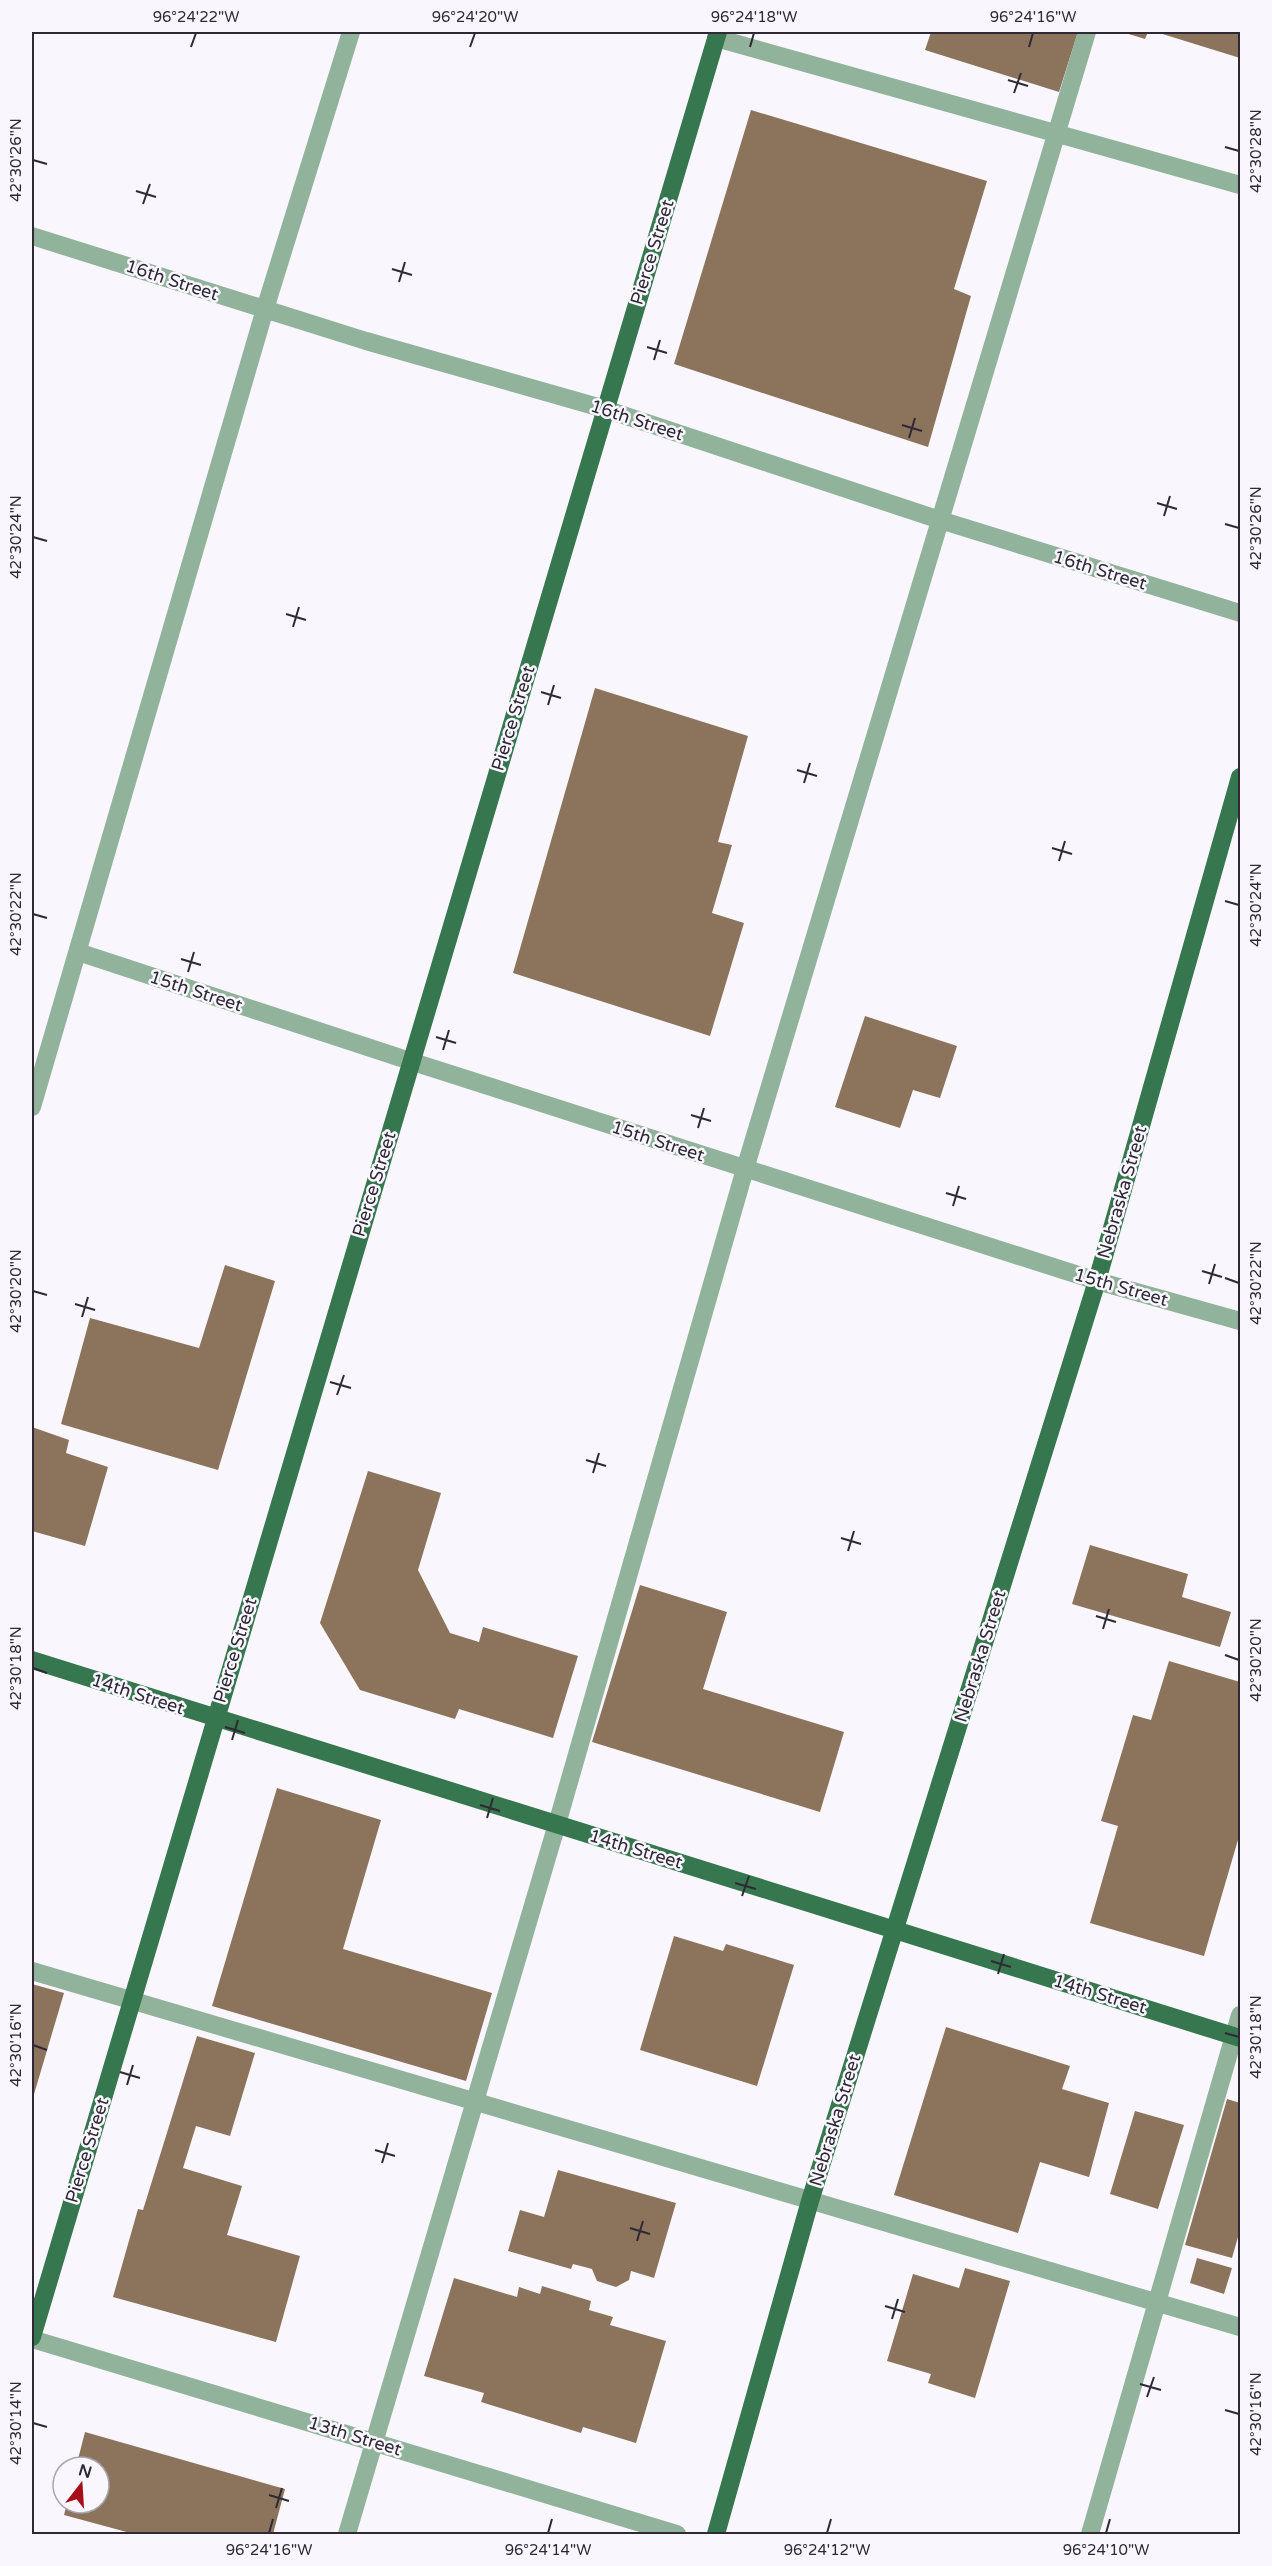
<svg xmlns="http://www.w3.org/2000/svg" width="1272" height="2566" font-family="'Varela Round',sans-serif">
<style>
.building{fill:#8c745c}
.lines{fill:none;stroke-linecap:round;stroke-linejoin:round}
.minor{stroke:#92b39b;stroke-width:18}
.major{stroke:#37774f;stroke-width:18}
.ticks{fill:none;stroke:#2e2935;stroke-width:2}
.labels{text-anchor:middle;stroke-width:5;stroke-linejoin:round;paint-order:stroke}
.street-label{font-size:18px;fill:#2e2935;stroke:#f9f7fd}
.neatline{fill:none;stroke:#2e2935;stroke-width:2}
.ticks-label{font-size:15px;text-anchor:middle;fill:#2e2935}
</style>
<rect width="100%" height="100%" fill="#f9f7fd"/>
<path class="building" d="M 931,32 L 1078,32 L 1059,92 L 925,50 Z
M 1122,32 L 1148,32 L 1145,39 Z
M 1156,32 L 1240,32 L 1240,58 Z
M 751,110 L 987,181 L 954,289 L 971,296 L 928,447 L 674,364 Z
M 595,688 L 748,736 L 718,842 L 732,845 L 712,913 L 744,923 L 710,1036 L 513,973 Z
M 865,1016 L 957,1046 L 940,1098 L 913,1090 L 900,1128 L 835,1107 Z
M 225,1265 L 275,1281 L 218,1470 L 61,1424 L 90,1318 L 199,1348 Z
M 32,1427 L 69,1440 L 66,1453 L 108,1467 L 85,1546 L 32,1531 Z
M 368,1471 L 441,1493 L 418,1570 L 450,1633 L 479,1642 L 483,1627 L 578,1656 L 553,1738 L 459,1709 L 455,1719 L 360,1690 L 320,1623 Z
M 1090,1545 L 1188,1574 L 1182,1597 L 1231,1612 L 1220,1647 L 1072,1604 Z
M 640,1585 L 727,1612 L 703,1689 L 844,1732 L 820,1812 L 592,1742 Z
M 1169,1661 L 1240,1682 L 1240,1833 L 1204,1956 L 1090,1923 L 1118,1826 L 1101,1821 L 1133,1715 L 1151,1720 Z
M 277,1788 L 381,1820 L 343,1949 L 492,1993 L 466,2081 L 212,2006 Z
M 674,1936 L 723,1951 L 726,1944 L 794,1965 L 757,2086 L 640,2050 Z
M 32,1984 L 64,1993 L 32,2101 Z
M 946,2027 L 1070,2066 L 1062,2089 L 1109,2103 L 1089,2177 L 1040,2162 L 1018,2233 L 894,2195 Z
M 197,2036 L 255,2053 L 230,2136 L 196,2126 L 183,2168 L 242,2186 L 227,2235 L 300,2256 L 276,2342 L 113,2297 L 138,2209 L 143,2210 Z
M 1227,2099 L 1240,2103 L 1240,2230 L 1232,2258 L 1185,2245 Z
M 1135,2111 L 1184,2125 L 1158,2209 L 1110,2194 Z
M 558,2170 L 676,2203 L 654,2278 L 631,2271 L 629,2280 L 616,2287 L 597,2281 L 592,2269 L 573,2264 L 571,2269 L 508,2251 L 520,2210 L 544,2217 Z
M 1197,2258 L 1232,2268 L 1224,2294 L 1190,2283 Z
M 965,2268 L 1010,2281 L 975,2398 L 928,2383 L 931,2374 L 887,2361 L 913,2274 L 959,2288 Z
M 454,2278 L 517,2297 L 519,2287 L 540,2294 L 542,2286 L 591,2301 L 589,2310 L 613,2317 L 610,2325 L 666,2341 L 636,2443 L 583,2427 L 581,2433 L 481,2402 L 484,2393 L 424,2376 Z
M 85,2432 L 285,2489 L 273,2534 L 134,2534 L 64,2515 L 67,2503 L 99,2503 L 99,2467 L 76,2467 Z"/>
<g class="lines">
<path class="minor" d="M 716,38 L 1240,185
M 32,236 L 366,341 L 605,409 L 940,520 L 1240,613
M 78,952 L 410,1061 L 1097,1281 L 1240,1321
M 32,1107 L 265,309 L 351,32
M 32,1971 L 1240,2327
M 32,2339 L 677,2534
M 347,2534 L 557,1824 L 745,1169 L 1087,32
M 1090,2534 L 1240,2015"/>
<path class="major" d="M 32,1660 L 1240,2038
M 32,2337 L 718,32
M 716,2534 L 810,2201 L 1097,1281 L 1240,777"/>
</g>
<path class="ticks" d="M 191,47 L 196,33M 470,47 L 475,33M 750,47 L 754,33M 1029,47 L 1033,33M 1008,80 L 1028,86M 1014,93 L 1021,73M 1225,147 L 1239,151M 33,160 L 47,164M 136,191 L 156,197M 143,204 L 150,184M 392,269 L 412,275M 399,282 L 405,262M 647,347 L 667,353M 654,360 L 660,340M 902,425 L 922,431M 909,438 L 915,418M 1157,503 L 1177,509M 1164,516 L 1170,496M 1225,524 L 1239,528M 33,537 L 47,541M 286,614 L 306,620M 293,627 L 299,607M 541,692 L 561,698M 548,705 L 554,685M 797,770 L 817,776M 804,783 L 810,763M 1052,848 L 1072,854M 1059,861 L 1065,841M 1225,901 L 1239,905M 33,914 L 47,918M 181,959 L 201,965M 188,972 L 194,952M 436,1037 L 456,1043M 443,1050 L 449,1030M 691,1115 L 711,1121M 698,1128 L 704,1108M 946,1193 L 966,1199M 953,1206 L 959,1186M 1202,1271 L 1222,1277M 1225,1278 L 1239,1283M 1209,1284 L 1215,1264M 33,1291 L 47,1295M 75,1304 L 95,1310M 82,1317 L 88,1297M 330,1382 L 351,1388M 337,1395 L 344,1375M 586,1460 L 606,1466M 593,1473 L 599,1453M 841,1538 L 861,1544M 848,1551 L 854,1531M 1096,1616 L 1116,1622M 1103,1629 L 1109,1609M 1225,1655 L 1239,1660M 33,1668 L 47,1673M 225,1727 L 245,1733M 232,1740 L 238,1720M 480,1805 L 500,1811M 487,1818 L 493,1798M 735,1883 L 756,1889M 742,1896 L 749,1876M 991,1961 L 1011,1967M 998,1974 L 1004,1954M 1225,2033 L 1239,2037M 33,2045 L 47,2050M 120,2072 L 140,2078M 127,2085 L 133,2065M 375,2150 L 395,2156M 382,2163 L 388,2143M 630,2228 L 650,2234M 637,2241 L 643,2221M 885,2306 L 905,2312M 892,2319 L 898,2299M 1140,2384 L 1161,2390M 1147,2397 L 1154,2377M 1225,2410 L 1239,2414M 33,2423 L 47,2427M 269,2495 L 289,2501M 276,2508 L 282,2488M 269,2533 L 273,2519M 548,2533 L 552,2519M 827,2533 L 831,2519M 1106,2533 L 1110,2519"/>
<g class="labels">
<g class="street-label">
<text transform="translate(652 252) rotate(-73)" y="6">Pierce Street</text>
<text transform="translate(172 280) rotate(18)" y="6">16th Street</text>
<text transform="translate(637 420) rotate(18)" y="6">16th Street</text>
<text transform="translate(1100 570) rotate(17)" y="6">16th Street</text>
<text transform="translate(513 718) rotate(-73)" y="6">Pierce Street</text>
<text transform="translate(196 991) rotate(18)" y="6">15th Street</text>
<text transform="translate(658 1141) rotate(18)" y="6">15th Street</text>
<text transform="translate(374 1184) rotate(-73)" y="6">Pierce Street</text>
<text transform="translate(1122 1192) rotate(-74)" y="6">Nebraska Street</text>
<text transform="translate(1121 1287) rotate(16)" y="6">15th Street</text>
<text transform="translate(235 1650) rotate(-73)" y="6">Pierce Street</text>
<text transform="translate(980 1656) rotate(-73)" y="6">Nebraska Street</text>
<text transform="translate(138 1694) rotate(18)" y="6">14th Street</text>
<text transform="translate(636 1849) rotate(17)" y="6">14th Street</text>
<text transform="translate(1100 1994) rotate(17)" y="6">14th Street</text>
<text transform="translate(835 2120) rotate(-73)" y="6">Nebraska Street</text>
<text transform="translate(87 2150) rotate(-73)" y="6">Pierce Street</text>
<text transform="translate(355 2436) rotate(17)" y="6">13th Street</text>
</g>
</g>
<rect width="1272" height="2566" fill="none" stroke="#f9f7fd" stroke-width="66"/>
<g transform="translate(81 2485) rotate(17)"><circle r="28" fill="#f9f7fd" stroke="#a8a5ad" stroke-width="1.5"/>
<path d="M0-4.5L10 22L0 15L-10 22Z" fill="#a60e1a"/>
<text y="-9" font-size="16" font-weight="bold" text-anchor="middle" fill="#2e2935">N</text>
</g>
<rect x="33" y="33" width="1206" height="2500" class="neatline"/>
<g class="ticks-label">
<text x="196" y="22">96°24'22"W</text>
<text x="475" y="22">96°24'20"W</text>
<text x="754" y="22">96°24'18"W</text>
<text x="1033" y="22">96°24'16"W</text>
<text transform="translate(1256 151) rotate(-90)" y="5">42°30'28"N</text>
<text transform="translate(16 160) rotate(-90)" y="5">42°30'26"N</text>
<text transform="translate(1256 528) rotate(-90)" y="5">42°30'26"N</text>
<text transform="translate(16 537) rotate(-90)" y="5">42°30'24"N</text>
<text transform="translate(1256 905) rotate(-90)" y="5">42°30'24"N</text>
<text transform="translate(16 914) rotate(-90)" y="5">42°30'22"N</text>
<text transform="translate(1256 1283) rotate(-90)" y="5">42°30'22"N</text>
<text transform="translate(16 1291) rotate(-90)" y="5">42°30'20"N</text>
<text transform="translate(1256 1660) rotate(-90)" y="5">42°30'20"N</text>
<text transform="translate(16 1668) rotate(-90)" y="5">42°30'18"N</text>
<text transform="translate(1256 2037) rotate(-90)" y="5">42°30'18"N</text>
<text transform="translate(16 2045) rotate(-90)" y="5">42°30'16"N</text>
<text transform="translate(1256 2414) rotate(-90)" y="5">42°30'16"N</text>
<text transform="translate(16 2423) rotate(-90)" y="5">42°30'14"N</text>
<text x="269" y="2555">96°24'16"W</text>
<text x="548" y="2555">96°24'14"W</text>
<text x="827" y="2555">96°24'12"W</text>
<text x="1106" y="2555">96°24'10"W</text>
</g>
</svg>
